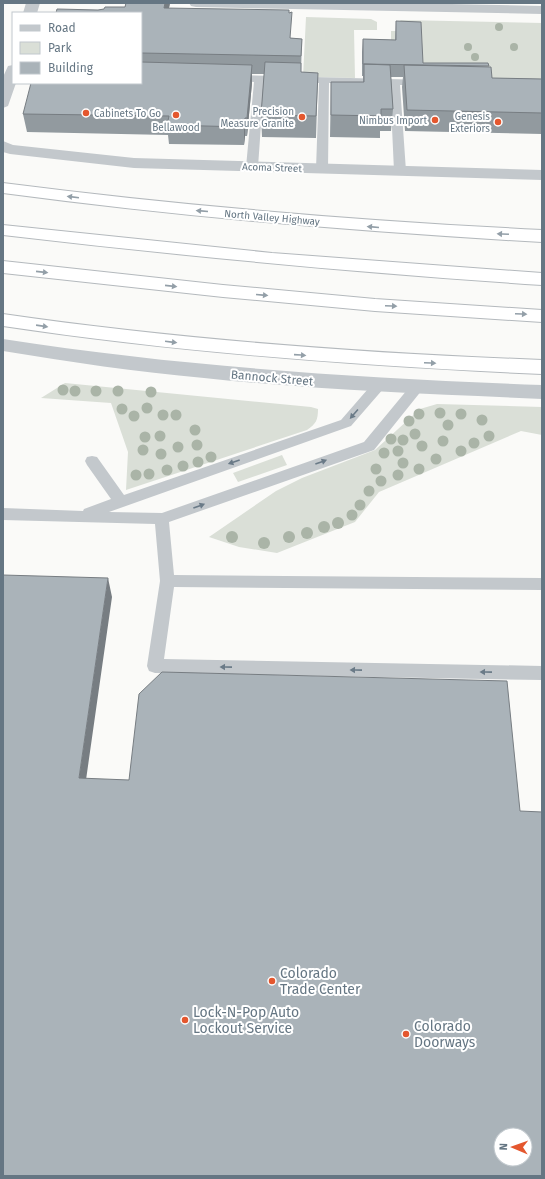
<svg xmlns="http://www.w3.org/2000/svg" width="545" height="1179" font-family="'Fira Sans',sans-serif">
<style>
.green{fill:#dadfd7}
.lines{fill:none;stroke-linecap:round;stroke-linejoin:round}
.motorway-casing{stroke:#b4b9bd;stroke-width:2}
.service{fill:#c3c8cc;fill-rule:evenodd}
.minor{fill:#c3c8cc;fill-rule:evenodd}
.tertiary{fill:#c3c8cc;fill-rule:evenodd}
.motorway{fill:#fff;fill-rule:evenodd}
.tree{fill:#aab4a7}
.wall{fill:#929a9f}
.shaded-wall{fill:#777d82}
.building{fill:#aab3b9;stroke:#777d82;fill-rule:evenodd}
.oneway{fill:#939fa8}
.oneway2{fill:#6a7a87}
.poi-dot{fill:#e4572e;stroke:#fff;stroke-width:1.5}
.labels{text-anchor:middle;stroke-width:4;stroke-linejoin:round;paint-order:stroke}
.far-poi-label{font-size:10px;fill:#657683;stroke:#fff;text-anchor:end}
.far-street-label{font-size:10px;fill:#657683;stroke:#fff}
.street-label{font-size:12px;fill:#657683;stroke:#fff}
.near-poi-label{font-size:14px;fill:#657683;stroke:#fff;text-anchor:start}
</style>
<rect width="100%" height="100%" fill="#fafaf8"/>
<path class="green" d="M 306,17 L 371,19 L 377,22 L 377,30 L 354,30 L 355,78 L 303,77 Z
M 401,20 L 542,23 L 542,82 L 411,79 L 391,70 L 391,31 L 397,31 L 397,23 Z
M 65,383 L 311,407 L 318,409 C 318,420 316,424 307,430 L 126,490 L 128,452 L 111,403 L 41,398 Z
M 437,404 L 542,407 L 542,435 L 521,431 L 379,492 L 355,522 L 277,553 L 239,547 L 209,537 L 276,491 L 302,478 L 375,450 L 420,409 Z
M 282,455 L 287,465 L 238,482 L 233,473 Z"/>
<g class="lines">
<g class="motorway-casing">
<path id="motorway" d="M 3,183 C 182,206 362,221 542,230 L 542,242 C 362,232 182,217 3,193 Z
M 3,225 L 272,253 L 542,273 L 542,285 C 362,273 182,256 3,235 Z
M 3,261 L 223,285 L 375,299 L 542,310 L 542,322 L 375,311 L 223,297 L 3,273 Z
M 3,314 C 182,340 361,353 542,360 L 542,374 C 361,366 182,353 3,326 Z"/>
</g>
<path class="service" d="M 233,75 L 427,80 L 428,82 L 423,85 L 400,85 L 406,171 L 400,174 L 394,171 L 390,84 L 329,83 L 328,169 L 322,172 L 316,169 L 319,83 L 264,82 L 258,167 L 256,169 L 248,169 L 246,167 L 254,82 L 229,80 L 228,78 Z
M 379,380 L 384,382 L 386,385 L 384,388 L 351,426 L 109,512 L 162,513 L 364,442 L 412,384 L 417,382 L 422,384 L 424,387 L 422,390 L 374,450 L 169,522 L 174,575 L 542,578 L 542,590 L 174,587 L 164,659 L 542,666 L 542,680 L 155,673 L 149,671 L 147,666 L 160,581 L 155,524 L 3,520 L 3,508 L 83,511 L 84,509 L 111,499 L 87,465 L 85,461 L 87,457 L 92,456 L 97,457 L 124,495 L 341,420 L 374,382 Z"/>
<path class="minor" d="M 26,3 L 40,3 L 37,13 L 23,13 Z
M 13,65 L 13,83 L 16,83 L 8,106 L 3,108 L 3,77 L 8,66 Z
M 3,141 L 13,145 L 134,158 L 542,170 L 542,180 L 134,168 L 10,154 L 3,152 Z"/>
<path class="tertiary" d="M 189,3 L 405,3 L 542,6 L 542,14 L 196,7 L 191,6 Z
M 3,339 C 183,367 360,378 542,385 L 542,399 C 429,394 316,390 204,378 C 137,372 70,362 3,351 Z"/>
<use href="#motorway" class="motorway"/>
</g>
<g class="tree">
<circle cx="499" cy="27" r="4"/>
<circle cx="468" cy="47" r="4"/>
<circle cx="514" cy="47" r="4"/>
<circle cx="475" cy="57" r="4"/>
<circle cx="63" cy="390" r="5.5"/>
<circle cx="75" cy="391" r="5.5"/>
<circle cx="96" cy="391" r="5.5"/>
<circle cx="118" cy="391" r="5.5"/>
<circle cx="151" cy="392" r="5.5"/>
<circle cx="147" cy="408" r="5.5"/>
<circle cx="122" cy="409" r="5.5"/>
<circle cx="440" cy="413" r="5.5"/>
<circle cx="419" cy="414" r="5.5"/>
<circle cx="461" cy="414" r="5.5"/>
<circle cx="163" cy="415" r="5.5"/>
<circle cx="176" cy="415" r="5.5"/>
<circle cx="134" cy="416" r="5.5"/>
<circle cx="482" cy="420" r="5.5"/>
<circle cx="409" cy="421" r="5.5"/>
<circle cx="448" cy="425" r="5.5"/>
<circle cx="195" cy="430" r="5.5"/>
<circle cx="415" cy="434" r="5.5"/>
<circle cx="160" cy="436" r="5.5"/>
<circle cx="489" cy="436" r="5.5"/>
<circle cx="145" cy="437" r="5.5"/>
<circle cx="391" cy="439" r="5.5"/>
<circle cx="403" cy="440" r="5.5"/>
<circle cx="443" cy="441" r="5.5"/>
<circle cx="474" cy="443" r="5.5"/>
<circle cx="197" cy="445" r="5.5"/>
<circle cx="422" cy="446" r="5.5"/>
<circle cx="178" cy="447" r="5.5"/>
<circle cx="143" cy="450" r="5.5"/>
<circle cx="398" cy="451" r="5.5"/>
<circle cx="461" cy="451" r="5.5"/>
<circle cx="384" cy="453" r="5.5"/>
<circle cx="161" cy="454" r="5.5"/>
<circle cx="211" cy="457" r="5.5"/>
<circle cx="436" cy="459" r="5.5"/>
<circle cx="198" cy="462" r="5.5"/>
<circle cx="403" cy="463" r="5.5"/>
<circle cx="183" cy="466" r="5.5"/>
<circle cx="376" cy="469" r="5.5"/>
<circle cx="419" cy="469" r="5.5"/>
<circle cx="167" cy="470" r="5.5"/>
<circle cx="149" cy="474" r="5.5"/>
<circle cx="136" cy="475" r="5.5"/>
<circle cx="398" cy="475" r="5.5"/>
<circle cx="381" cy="481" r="5.5"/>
<circle cx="369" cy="491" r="5.5"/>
<circle cx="360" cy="505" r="5.5"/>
<circle cx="352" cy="515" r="5.5"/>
<circle cx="338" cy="523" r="6"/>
<circle cx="324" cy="527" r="6"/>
<circle cx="307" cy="533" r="6"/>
<circle cx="232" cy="537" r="6"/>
<circle cx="289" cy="537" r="6"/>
<circle cx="264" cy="543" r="6"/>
</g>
<path class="wall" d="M 126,3 L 170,3 L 169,8 L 291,38 L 302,39 L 301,72 L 318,73 L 316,138 L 262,137 L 261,115 L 264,74 L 252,74 L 252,83 L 247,136 L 245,136 L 244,145 L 169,144 L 168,135 L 27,132 L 23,114 L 141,83 L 141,13 L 98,10 L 125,7 Z
M 396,21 L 423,63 L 489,67 L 492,78 L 542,79 L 542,134 L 405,131 L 402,87 L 403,77 L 391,77 L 393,109 L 391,131 L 380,131 L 380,138 L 330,137 L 331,82 L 363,82 L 363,76 L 362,76 L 362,52 L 363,39 L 395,40 Z"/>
<path class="shaded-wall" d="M 165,3 L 170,3 L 165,27 L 164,8 Z
M 252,65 L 252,83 L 247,136 L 247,118 Z
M 245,118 L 245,136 L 244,145 L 244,127 Z
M 108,578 L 112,597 L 84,794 L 79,778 Z"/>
<path class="building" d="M 126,3 L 165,3 L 164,8 L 289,10 L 289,13 L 292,12 L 290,38 L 302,39 L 301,56 L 141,53 L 141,13 L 56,13 L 57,9 L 98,10 L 104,9 L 105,7 L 125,7 Z
M 396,21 L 421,22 L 423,63 L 488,63 L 489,66 L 363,64 L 363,39 L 396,40 Z
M 141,62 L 252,65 L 247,118 L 245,118 L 244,127 L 167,125 L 169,116 L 23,114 L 31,83 L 141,83 Z
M 265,62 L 301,63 L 301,72 L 318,73 L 316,116 L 261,115 Z
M 364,64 L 390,65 L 393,109 L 381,109 L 381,116 L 331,115 L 331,82 L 364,82 Z
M 404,65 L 491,67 L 492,78 L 542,79 L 542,113 L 407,110 Z
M 3,575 L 108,578 L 79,778 L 129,780 L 139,694 L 162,672 L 507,681 L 520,811 L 542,812 L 542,1176 L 3,1176 ZM 501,1135 L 525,1135 L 525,1159 L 501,1159 Z"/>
<defs><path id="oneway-solid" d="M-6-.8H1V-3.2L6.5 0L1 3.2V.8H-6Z"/></defs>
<g class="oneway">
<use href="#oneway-solid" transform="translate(73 197) rotate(-173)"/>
<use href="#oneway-solid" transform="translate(202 211) rotate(-175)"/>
<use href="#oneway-solid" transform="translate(373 227) rotate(-175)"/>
<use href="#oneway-solid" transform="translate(503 234) rotate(-177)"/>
<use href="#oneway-solid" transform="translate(42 272) rotate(6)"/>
<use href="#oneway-solid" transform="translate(171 286) rotate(6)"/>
<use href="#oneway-solid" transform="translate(262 295) rotate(5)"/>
<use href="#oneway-solid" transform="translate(391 306) rotate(3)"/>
<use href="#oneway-solid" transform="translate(521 314) rotate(3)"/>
<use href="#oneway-solid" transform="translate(42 326) rotate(8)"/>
<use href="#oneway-solid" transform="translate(171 342) rotate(7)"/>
<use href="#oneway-solid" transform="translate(300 355) rotate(4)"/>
<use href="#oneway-solid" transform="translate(430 363) rotate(2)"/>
</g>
<g class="oneway2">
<use href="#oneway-solid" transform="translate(354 414) rotate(131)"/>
<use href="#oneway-solid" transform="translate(234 462) rotate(161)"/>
<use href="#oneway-solid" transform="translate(321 462) rotate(-20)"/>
<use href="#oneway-solid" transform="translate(199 506) rotate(-20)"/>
<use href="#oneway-solid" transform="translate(226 667) rotate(-179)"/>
<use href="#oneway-solid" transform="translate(356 670) rotate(-179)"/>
<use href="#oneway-solid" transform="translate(486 672) rotate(-179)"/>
</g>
<g class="poi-dot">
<circle cx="86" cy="113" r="4"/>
<circle cx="176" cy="115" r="4"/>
<circle cx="302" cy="117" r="4"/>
<circle cx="435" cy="120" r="4"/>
<circle cx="498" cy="122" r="4"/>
<circle cx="272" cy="981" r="4"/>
<circle cx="185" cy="1020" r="4"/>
<circle cx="406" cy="1034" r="4"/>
</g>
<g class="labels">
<g class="far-poi-label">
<text x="294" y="115">Precision<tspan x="294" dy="12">Measure Granite</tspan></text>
<text x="94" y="117" text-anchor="start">Cabinets To Go</text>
<text x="490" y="120">Genesis<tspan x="490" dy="12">Exteriors</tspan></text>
<text x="427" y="124">Nimbus Import</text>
<text x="176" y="131" text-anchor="middle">Bellawood</text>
</g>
<g class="far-street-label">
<text transform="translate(272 167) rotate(2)" y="4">Acoma Street</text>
<text transform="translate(272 217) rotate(5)" y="4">North Valley Highway</text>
</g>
<g class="street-label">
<text transform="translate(272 378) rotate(5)" y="4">Bannock Street</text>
</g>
<g class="near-poi-label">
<text x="280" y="978">Colorado<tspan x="280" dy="16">Trade Center</tspan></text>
<text x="193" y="1017">Lock-N-Pop Auto<tspan x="193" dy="16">Lockout Service</tspan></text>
<text x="414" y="1031">Colorado<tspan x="414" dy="16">Doorways</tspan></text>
</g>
</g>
<rect width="545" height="1179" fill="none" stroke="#657683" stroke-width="8"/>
<rect x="12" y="12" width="130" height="72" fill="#ffffff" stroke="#c1c8cd"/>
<rect x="20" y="25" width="20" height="6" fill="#c3c8cc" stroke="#c1c8cd"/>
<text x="48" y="32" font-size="12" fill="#657683">Road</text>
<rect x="20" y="42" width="20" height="12" fill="#dadfd7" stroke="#c1c8cd"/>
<text x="48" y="52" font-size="12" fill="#657683">Park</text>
<rect x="20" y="62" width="20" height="12" fill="#aab3b9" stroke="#c1c8cd"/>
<text x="48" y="72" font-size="12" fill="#657683">Building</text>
<g transform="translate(513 1147) rotate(272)"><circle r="19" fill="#ffffff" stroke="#c1c8cd"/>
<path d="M0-3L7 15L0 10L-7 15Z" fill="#e4572e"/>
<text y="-6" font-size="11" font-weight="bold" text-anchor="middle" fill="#657683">N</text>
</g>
</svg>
